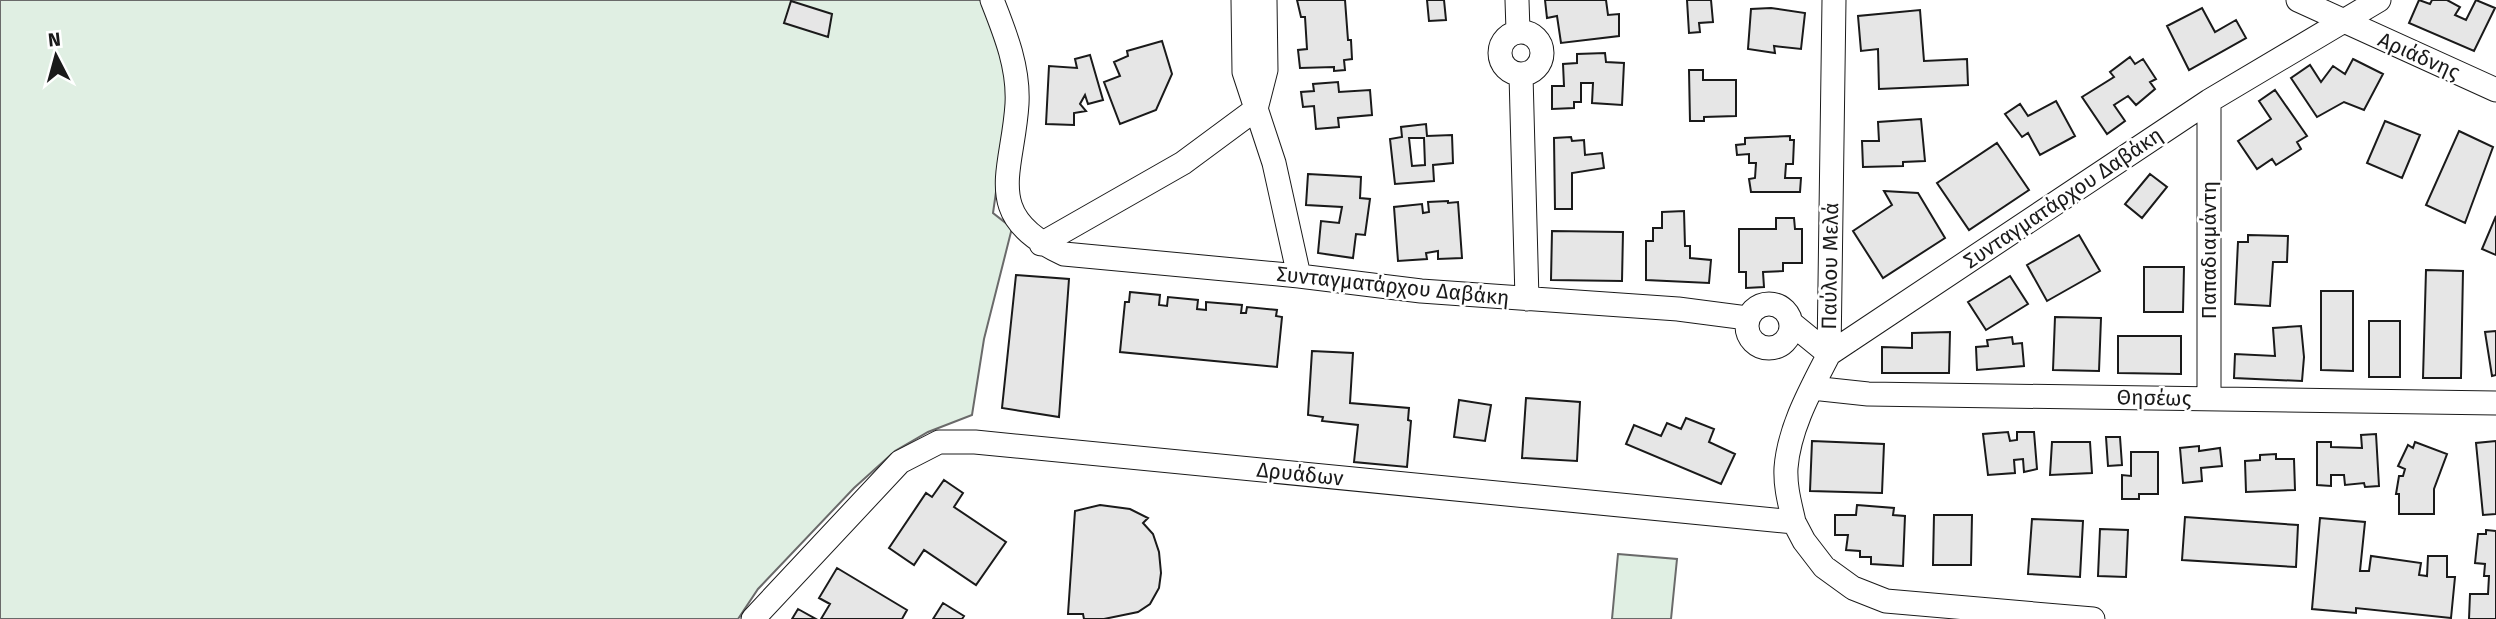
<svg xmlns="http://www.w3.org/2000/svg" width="2496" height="619" font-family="'Fira Sans',sans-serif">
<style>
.green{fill:#e0efe3;stroke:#6a6a6a;stroke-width:2}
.building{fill:#e6e6e6;stroke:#1a1a1a;stroke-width:2;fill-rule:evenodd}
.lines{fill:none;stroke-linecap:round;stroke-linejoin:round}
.minor-casing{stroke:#1a1a1a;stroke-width:25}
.minor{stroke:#fff;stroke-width:23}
.labels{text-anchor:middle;stroke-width:5;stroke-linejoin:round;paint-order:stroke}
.street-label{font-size:21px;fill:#1a1a1a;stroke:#fff}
</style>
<rect width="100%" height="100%" fill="#fff"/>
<path class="green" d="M 0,0 L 981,0 L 1006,58 L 1009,101 L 993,213 L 1012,228 L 984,339 L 972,415 L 928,432 L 895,451 L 854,488 L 758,589 L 738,619 L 0,619 Z
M 1618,554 L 1677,559 L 1671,619 L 1612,619 Z"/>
<path class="building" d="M 1297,0 L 1345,0 L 1348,40 L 1351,40 L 1352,59 L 1344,60 L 1345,70 L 1334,71 L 1334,67 L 1300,68 L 1298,50 L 1307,49 L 1305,17 L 1301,17 Z
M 1427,0 L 1444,0 L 1446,20 L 1429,21 Z
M 1545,0 L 1606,0 L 1608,15 L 1619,14 L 1619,36 L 1561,43 L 1557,16 L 1547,18 Z
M 1687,0 L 1711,0 L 1713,22 L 1699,23 L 1700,32 L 1689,33 Z
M 2419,0 L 2430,4 L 2432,0 L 2447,0 L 2460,7 L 2455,15 L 2466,20 L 2476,0 L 2495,8 L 2474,51 L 2409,23 Z
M 791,1 L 832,14 L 828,37 L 784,23 Z
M 1771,8 L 1805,13 L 1801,49 L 1774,46 L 1775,53 L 1748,49 L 1751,9 Z
M 2202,8 L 2215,32 L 2236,20 L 2246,38 L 2189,70 L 2167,26 Z
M 1920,10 L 1924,61 L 1967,59 L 1968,85 L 1879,89 L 1878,49 L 1861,51 L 1858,16 Z
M 1162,41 L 1172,74 L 1156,110 L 1120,124 L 1104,82 L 1120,76 L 1114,62 L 1128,56 L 1127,51 Z
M 1605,53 L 1606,62 L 1624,63 L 1622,105 L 1592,103 L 1593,83 L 1581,83 L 1581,102 L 1574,102 L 1574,108 L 1552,109 L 1552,86 L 1564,86 L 1563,64 L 1577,63 L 1577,54 Z
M 1090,55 L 1103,100 L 1088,104 L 1085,95 L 1080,104 L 1086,111 L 1074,113 L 1074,125 L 1046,124 L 1049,66 L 1077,68 L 1075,59 Z
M 2130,57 L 2135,64 L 2143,59 L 2156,79 L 2150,82 L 2155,89 L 2136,105 L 2128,96 L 2114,105 L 2125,121 L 2107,134 L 2082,97 L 2114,77 L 2110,72 Z
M 2353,59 L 2383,74 L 2364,110 L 2344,102 L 2317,117 L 2291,78 L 2310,65 L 2321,82 L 2333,66 L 2345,74 Z
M 1689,70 L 1703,70 L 1703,80 L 1736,80 L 1736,116 L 1704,117 L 1704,121 L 1690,121 Z
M 1338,82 L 1339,92 L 1370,90 L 1372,115 L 1338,118 L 1339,127 L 1316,129 L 1314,106 L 1303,107 L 1301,92 L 1314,91 L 1313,84 Z
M 2275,90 L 2307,136 L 2297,142 L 2301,149 L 2276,165 L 2272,159 L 2257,169 L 2238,141 L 2271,119 L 2259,101 Z
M 2056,101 L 2075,136 L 2040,155 L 2028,133 L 2022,137 L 2005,114 L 2020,104 L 2028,116 Z
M 1921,119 L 1925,161 L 1903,162 L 1903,166 L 1863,167 L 1862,141 L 1879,141 L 1878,122 Z
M 2385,121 L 2420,135 L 2402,178 L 2367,163 Z
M 1426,124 L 1427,136 L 1452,135 L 1453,163 L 1433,165 L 1434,181 L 1395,184 L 1390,139 L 1402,137 L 1401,127 ZM 1409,138 L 1424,138 L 1425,165 L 1412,166 Z
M 2459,131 L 2493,147 L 2465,223 L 2426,205 Z
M 1790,136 L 1790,140 L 1794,140 L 1793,164 L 1786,164 L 1785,178 L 1801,178 L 1800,192 L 1751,192 L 1749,179 L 1755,178 L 1756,163 L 1749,163 L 1749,154 L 1737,155 L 1736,145 L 1745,144 L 1745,138 Z
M 1571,137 L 1572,141 L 1584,140 L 1585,155 L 1602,153 L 1604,168 L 1572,173 L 1572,209 L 1555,209 L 1554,138 Z
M 1997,143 L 2029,190 L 1969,230 L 1937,183 Z
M 1308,174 L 1361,177 L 1360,198 L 1370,199 L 1365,235 L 1356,234 L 1353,258 L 1318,253 L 1321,221 L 1339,223 L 1342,207 L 1306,205 Z
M 2150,174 L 2167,187 L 2142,218 L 2125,204 Z
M 1884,191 L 1918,193 L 1945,238 L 1883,278 L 1853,231 L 1892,205 Z
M 1448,201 L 1448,203 L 1458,202 L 1462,258 L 1438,259 L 1438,251 L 1426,253 L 1427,259 L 1398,261 L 1394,207 L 1422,204 L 1423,213 L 1429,212 L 1428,202 Z
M 1684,211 L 1685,246 L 1690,246 L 1690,258 L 1711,260 L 1709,283 L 1646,280 L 1646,241 L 1653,241 L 1653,228 L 1662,228 L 1662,212 Z
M 2496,216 L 2496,255 L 2482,249 Z
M 1776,218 L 1794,218 L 1795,229 L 1802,229 L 1802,263 L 1783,263 L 1783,271 L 1763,272 L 1764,287 L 1746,288 L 1746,272 L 1739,272 L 1739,229 L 1776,229 Z
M 1552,231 L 1623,232 L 1622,281 L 1551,280 Z
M 2079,235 L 2100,271 L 2047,301 L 2027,265 Z
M 2248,235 L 2288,236 L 2287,262 L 2273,262 L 2270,306 L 2235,304 L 2238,242 L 2248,242 Z
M 2144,267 L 2184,267 L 2183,312 L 2144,312 Z
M 2426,270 L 2463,271 L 2461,378 L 2423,378 Z
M 1016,275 L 1069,279 L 1059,417 L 1002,408 Z
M 2010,276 L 2028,304 L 1986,330 L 1968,302 Z
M 2321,291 L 2353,291 L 2353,371 L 2321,370 Z
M 1130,292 L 1160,295 L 1159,305 L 1167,306 L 1168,297 L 1198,300 L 1197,309 L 1206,310 L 1206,302 L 1242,305 L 1241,313 L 1246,313 L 1247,307 L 1277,310 L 1276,316 L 1282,317 L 1277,367 L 1120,352 L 1125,302 L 1129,302 Z
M 2055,317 L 2101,318 L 2099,371 L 2053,370 Z
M 2369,321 L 2400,321 L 2400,377 L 2369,377 Z
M 2301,326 L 2304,357 L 2302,381 L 2234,378 L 2235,354 L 2275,356 L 2273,328 Z
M 2496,331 L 2496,375 L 2492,376 L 2485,332 Z
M 1950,332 L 1949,373 L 1882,373 L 1882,347 L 1912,348 L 1912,333 Z
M 2118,336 L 2181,336 L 2181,374 L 2118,373 Z
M 2012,337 L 2013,344 L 2022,343 L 2024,366 L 1977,370 L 1976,347 L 1988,346 L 1987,340 Z
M 1312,351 L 1353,353 L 1350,403 L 1409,408 L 1408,420 L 1411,421 L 1407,467 L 1354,462 L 1358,425 L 1322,421 L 1323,417 L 1308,415 Z
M 1526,398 L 1580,402 L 1577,461 L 1522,458 Z
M 1459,400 L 1491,405 L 1485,441 L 1454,437 Z
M 1686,418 L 1714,429 L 1709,442 L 1735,454 L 1721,484 L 1626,444 L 1634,425 L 1661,436 L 1667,423 L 1681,429 Z
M 2008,432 L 2010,441 L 2017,440 L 2017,432 L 2034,432 L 2037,469 L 2024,472 L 2023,459 L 2014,460 L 2015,473 L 1988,475 L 1983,434 Z
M 2376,434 L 2379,486 L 2365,487 L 2364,483 L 2345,485 L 2344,475 L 2331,475 L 2331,486 L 2317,485 L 2317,442 L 2331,442 L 2331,447 L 2362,448 L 2361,435 Z
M 2106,437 L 2120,437 L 2122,465 L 2108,466 Z
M 1812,441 L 1884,444 L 1882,493 L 1810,491 Z
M 2496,441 L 2496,514 L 2483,515 L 2476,443 Z
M 2052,442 L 2090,442 L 2092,473 L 2050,475 Z
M 2415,442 L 2447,454 L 2434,489 L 2434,514 L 2399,514 L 2399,494 L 2396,494 L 2399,476 L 2403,476 L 2405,469 L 2398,466 L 2408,445 L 2413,448 Z
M 2199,446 L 2199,451 L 2220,448 L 2222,466 L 2201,468 L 2202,481 L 2183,483 L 2180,448 Z
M 2131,452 L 2158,452 L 2158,494 L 2139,494 L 2139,499 L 2122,499 L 2122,475 L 2131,476 Z
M 2276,454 L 2276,459 L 2294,459 L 2295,490 L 2246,492 L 2245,461 L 2260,460 L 2260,455 Z
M 944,480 L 963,493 L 954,507 L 1006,542 L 976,585 L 924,550 L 914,565 L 889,548 L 926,493 L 932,497 Z
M 1100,505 L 1130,509 L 1148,518 L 1143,523 L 1153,534 L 1159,552 L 1161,573 L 1159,588 L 1150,604 L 1138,612 L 1104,619 L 1084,619 L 1083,614 L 1068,614 L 1075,511 Z
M 1857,505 L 1894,508 L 1893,515 L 1905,516 L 1903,566 L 1871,564 L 1871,557 L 1860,557 L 1860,551 L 1846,550 L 1848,535 L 1835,535 L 1835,515 L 1856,515 Z
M 1934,515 L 1972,515 L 1971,565 L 1933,565 Z
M 2185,517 L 2298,525 L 2296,567 L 2182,560 Z
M 2320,518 L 2365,522 L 2360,571 L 2369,571 L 2371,556 L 2421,563 L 2419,575 L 2427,576 L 2428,556 L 2447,556 L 2447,577 L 2455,577 L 2451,618 L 2356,608 L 2356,613 L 2312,609 Z
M 2032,519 L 2083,521 L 2080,577 L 2028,574 Z
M 2100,529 L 2128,530 L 2126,577 L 2098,576 Z
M 2486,530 L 2496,531 L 2496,619 L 2469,619 L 2470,594 L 2488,594 L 2489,576 L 2484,576 L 2485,564 L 2475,563 L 2478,534 L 2486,534 Z
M 837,568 L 907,610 L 902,619 L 821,619 L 830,604 L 819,598 Z
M 943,603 L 964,616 L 962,619 L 933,619 Z
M 798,609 L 816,619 L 792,619 Z"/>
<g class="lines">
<g class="minor-casing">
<path id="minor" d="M 992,0 C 1005,33 1019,67 1017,104 C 1013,172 980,216 1064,254 L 1299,276 L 1421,291 L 1678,309 L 1747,318
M 1243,0 L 1244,72 L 1274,163 L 1299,276
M 1517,0 L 1518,31
M 2298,0 L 2496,90
M1500 53a21 21 0 1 1 42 0a21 21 0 1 1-42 0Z
M 1521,75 L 1527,299
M 1041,244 L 1183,163 L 1256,109 L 1266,70 L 1265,0
M1747 326a22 22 0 1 1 44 0a22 22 0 1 1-44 0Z
M 1791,323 L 1829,354
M 1829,354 L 2209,101 L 2379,0
M 1812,388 L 1868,394 L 2496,403
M 2209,398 L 2209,101
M 1794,522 C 1790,504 1785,487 1786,468 C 1789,428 1811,389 1829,354 L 1834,0
M 753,619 L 900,462 L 939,442 L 975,442 L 1794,522 L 1804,541 L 1824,567 L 1853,588 L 1886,601 L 2093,619"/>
</g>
<use href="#minor" class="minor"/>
</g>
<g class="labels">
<g class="street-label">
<text transform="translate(2419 56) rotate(24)" y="7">Αριάδνης</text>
<text transform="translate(2063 198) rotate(-34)" y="7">Συνταγματάρχου Δαβάκη</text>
<text transform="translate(2209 250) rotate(-90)" y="7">Παπαδιαμάντη</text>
<text transform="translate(1830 266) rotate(-89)" y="7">Παύλου Μελά</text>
<text transform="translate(1393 286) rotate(6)" y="7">Συνταγματάρχου Δαβάκη</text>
<text transform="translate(2154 398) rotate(1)" y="7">Θησέως</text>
<text transform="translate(1300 474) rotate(6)" y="7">Δρυάδων</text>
</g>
</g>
<g transform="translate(56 56) rotate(354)" stroke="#ffffff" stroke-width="5" paint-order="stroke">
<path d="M0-5L12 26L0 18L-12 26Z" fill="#1a1a1a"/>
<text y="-10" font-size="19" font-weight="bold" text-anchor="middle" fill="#1a1a1a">N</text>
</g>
</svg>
